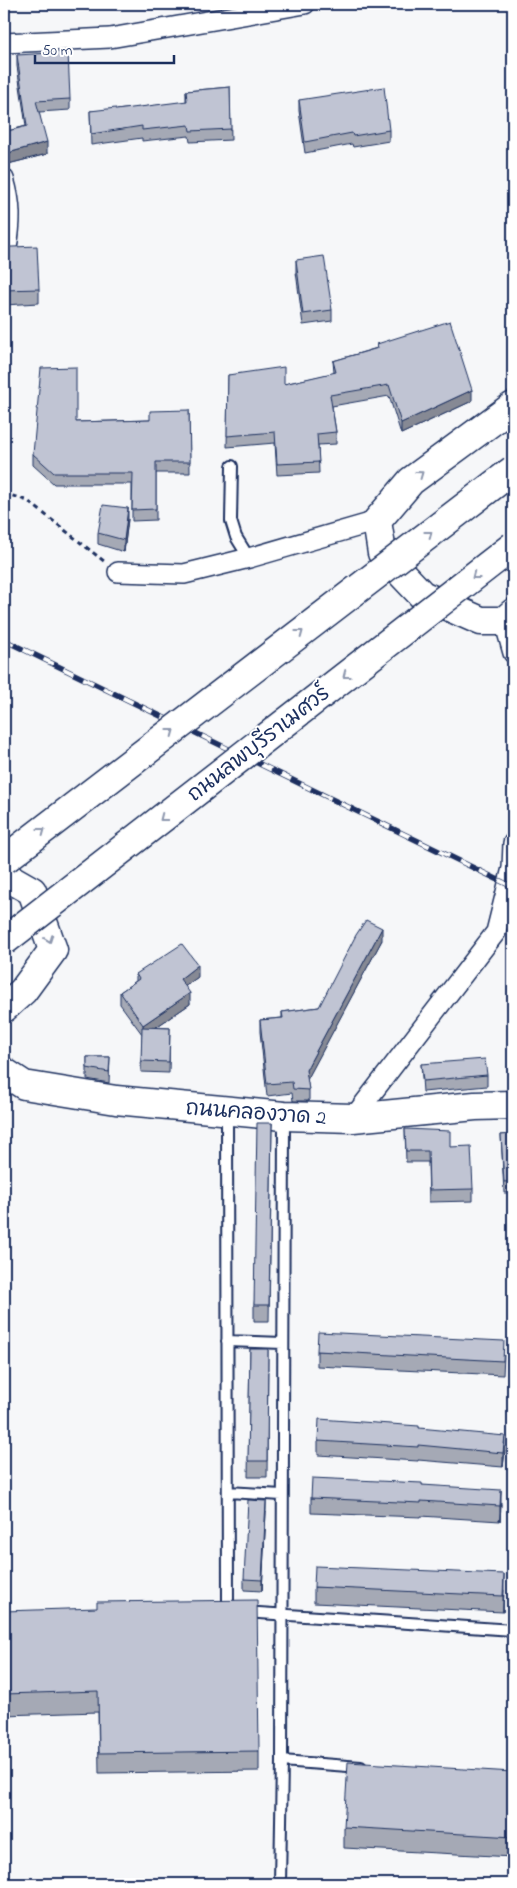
<svg xmlns="http://www.w3.org/2000/svg" width="517" height="1888" font-family="'Indie Flower','Playpen Sans Thai',sans-serif">
<style>
.lines{fill:none;stroke-linecap:round;stroke-linejoin:round}
.lane-casing{stroke:#1b2f5e;stroke-width:14}
.street-casing{stroke:#1b2f5e;stroke-width:22}
.secondary-casing{stroke:#1b2f5e;stroke-width:31}
.path{stroke:#1b2f5e;stroke-width:3;stroke-dasharray:5 4;stroke-linecap:butt}
.lane{stroke:#fff;stroke-width:10}
.street{stroke:#fff;stroke-width:19}
.secondary{stroke:#fff;stroke-width:28}
.rail-casing{stroke:#1b2f5e;stroke-width:5.5}
.rail{stroke:#fff;stroke-width:4;stroke-dasharray:11;stroke-linecap:butt}
.primary-bridge-casing{stroke:#1b2f5e;stroke-width:31;stroke-linecap:butt}
.primary-bridge{stroke:#fff;stroke-width:28}
.wall{fill:#a5a9b5;stroke:#1b2f5e}
.shaded-wall{fill:#868994;stroke:#1b2f5e}
.building{fill:#c0c4d3;stroke:#1b2f5e}
.oneway{stroke:#8d97ae}
.labels{text-anchor:middle;stroke-width:4;stroke-linejoin:round;paint-order:stroke}
.street-label{font-size:21px;fill:#1b2f5e;stroke:#fff}
</style>
<rect width="100%" height="100%" fill="#f6f7f9"/>
<filter id="ink" filterUnits="userSpaceOnUse"><feTurbulence type="fractalNoise" baseFrequency=".02" numOctaves="2"/><feDisplacementMap in="SourceGraphic" scale="10" xChannelSelector="R" yChannelSelector="G"/><feConvolveMatrix kernelMatrix="1 2 1 2 8 2 1 2 1" color-interpolation-filters="sRGB"/></filter>
<g filter="url(#ink)">
<g class="lines">
<g class="lane-casing">
<path id="lane" d="M 232,466 L 231,521 L 236,537 L 249,558
M 227,1111 L 228,1611
M 227,1341 L 283,1343
M 228,1492 L 282,1495
M 245,1612 L 513,1630
M 282,1761 L 361,1767
M 280,1884 L 282,1761 L 284,1117"/>
</g>
<g class="street-casing">
<path id="street" d="M 4,43 L 110,38 L 305,4
M 4,179 C 12,205 11,222 7,248
M 118,572 L 184,574 L 249,558 L 377,521
M 504,621 L 513,653
M 353,1118 L 496,932 L 512,868 L 513,843"/>
</g>
<g class="secondary-casing">
<path id="secondary" d="M 513,406 L 411,481 L 377,521 L 382,553 L 422,595 L 481,621 L 504,621 L 513,613
M 4,875 L 32,891 L 53,950 L 23,991 L 4,1008
M 4,1072 L 24,1085 L 116,1100 L 284,1116 L 353,1118 L 475,1106 L 513,1105"/>
</g>
<path class="path" d="M 4,493 L 28,501 L 105,562"/>
<use href="#lane" class="lane"/>
<use href="#street" class="street"/>
<use href="#secondary" class="secondary"/>
<g class="rail-casing">
<path id="rail" d="M 4,640 L 513,887"/>
</g>
<use href="#rail" class="rail"/>
<g class="primary-bridge-casing">
<path id="primary-bridge" d="M 4,860 L 513,470
M 4,941 L 513,546"/>
</g>
<use href="#primary-bridge" class="primary-bridge"/>
</g>
<path class="wall" d="M 17,55 L 70,99 L 70,110 L 39,112 L 47,154 L 8,164 L 4,148 L 4,132 L 26,126 L 17,66 Z
M 230,87 L 231,140 L 190,142 L 189,136 L 142,141 L 142,138 L 91,145 L 90,111 L 116,110 L 186,102 L 186,91 Z
M 299,100 L 389,130 L 389,141 L 353,147 L 352,144 L 305,153 L 299,111 Z
M 4,247 L 39,289 L 39,303 L 4,305 Z
M 296,260 L 332,310 L 332,321 L 303,325 L 296,272 Z
M 377,344 L 472,401 L 401,434 L 389,396 L 332,406 L 336,432 L 336,444 L 318,445 L 319,473 L 277,475 L 275,443 L 227,447 L 228,375 L 284,384 L 334,373 L 333,361 L 377,348 Z
M 189,410 L 190,473 L 156,473 L 156,520 L 132,521 L 132,484 L 54,484 L 33,465 L 33,454 L 76,422 L 150,420 Z
M 128,519 L 124,552 L 98,544 L 98,533 Z
M 382,940 L 307,1079 L 309,1090 L 309,1101 L 293,1101 L 292,1093 L 267,1096 L 260,1032 L 260,1020 L 282,1018 L 282,1012 L 319,1007 Z
M 136,974 L 198,977 L 185,986 L 190,1004 L 156,1027 L 170,1028 L 169,1073 L 141,1072 L 142,1034 L 120,1004 L 120,992 L 136,981 Z
M 87,1057 L 110,1057 L 109,1083 L 87,1079 Z
M 421,1064 L 487,1075 L 487,1086 L 423,1092 Z
M 272,1123 L 269,1321 L 254,1321 L 254,1305 Z
M 405,1129 L 450,1147 L 473,1189 L 473,1201 L 429,1202 L 428,1162 L 406,1162 Z
M 513,1134 L 513,1193 L 504,1193 L 501,1135 Z
M 250,1349 L 268,1349 L 267,1477 L 248,1477 Z
M 317,1351 L 504,1355 L 503,1375 L 317,1366 Z
M 419,1428 L 505,1451 L 503,1467 L 418,1460 L 418,1461 L 318,1455 L 318,1441 Z
M 422,1485 L 501,1504 L 500,1521 L 421,1516 L 421,1517 L 311,1513 L 311,1498 Z
M 266,1512 L 262,1591 L 244,1590 L 244,1579 Z
M 314,1587 L 504,1590 L 503,1612 L 314,1603 Z
M 4,1611 L 259,1751 L 259,1771 L 99,1773 L 98,1712 L 4,1715 Z
M 513,1772 L 513,1857 L 344,1848 L 344,1827 Z"/>
<path class="shaded-wall" d="M 47,142 L 47,154 L 8,164 L 8,153 Z
M 472,390 L 472,401 L 401,434 L 401,423 Z
M 128,508 L 128,519 L 124,552 L 124,540 Z
M 382,928 L 382,940 L 306,1082 L 306,1070 Z
M 198,965 L 198,977 L 180,990 L 180,979 Z
M 190,993 L 190,1004 L 143,1036 L 143,1025 Z
M 505,1436 L 505,1451 L 503,1467 L 503,1453 Z
M 501,1490 L 501,1504 L 500,1521 L 500,1506 Z
M 266,1501 L 266,1512 L 262,1591 L 262,1580 Z
M 504,1574 L 504,1590 L 503,1612 L 503,1596 Z"/>
<path class="building" d="M 68,52 L 70,99 L 36,101 L 47,142 L 8,153 L 4,137 L 4,132 L 27,126 L 17,55 Z
M 230,87 L 231,129 L 190,131 L 189,125 L 142,130 L 142,126 L 91,134 L 90,111 L 116,108 L 116,110 L 187,101 L 186,91 Z
M 384,87 L 389,130 L 353,136 L 352,133 L 305,142 L 299,100 Z
M 37,246 L 39,289 L 4,290 L 4,247 L 12,247 Z
M 324,256 L 332,310 L 303,314 L 296,260 Z
M 450,321 L 472,390 L 401,423 L 389,385 L 330,395 L 336,432 L 317,434 L 319,462 L 277,464 L 275,432 L 227,436 L 228,375 L 284,367 L 284,384 L 336,372 L 333,361 L 378,348 L 377,344 Z
M 76,367 L 76,422 L 150,420 L 150,411 L 189,410 L 190,462 L 156,462 L 156,509 L 132,510 L 133,473 L 54,473 L 33,454 L 41,368 Z
M 103,505 L 128,508 L 124,540 L 98,533 Z
M 366,920 L 382,928 L 306,1070 L 309,1090 L 293,1089 L 292,1082 L 267,1084 L 260,1020 L 283,1018 L 282,1012 L 319,1007 L 356,935 Z
M 182,944 L 198,965 L 180,979 L 190,993 L 143,1025 L 120,992 L 139,979 L 136,974 Z
M 142,1027 L 170,1028 L 169,1062 L 141,1061 Z
M 87,1057 L 110,1057 L 109,1072 L 87,1068 Z
M 485,1059 L 487,1075 L 423,1081 L 421,1064 Z
M 257,1123 L 272,1123 L 269,1305 L 254,1305 Z
M 405,1129 L 450,1131 L 450,1147 L 471,1146 L 473,1189 L 429,1190 L 428,1151 L 406,1151 Z
M 513,1134 L 513,1181 L 504,1182 L 501,1135 Z
M 318,1332 L 504,1341 L 503,1361 L 317,1351 Z
M 250,1349 L 268,1349 L 267,1461 L 248,1461 Z
M 319,1419 L 419,1426 L 419,1428 L 505,1436 L 503,1453 L 418,1445 L 418,1447 L 318,1441 Z
M 312,1478 L 422,1483 L 422,1485 L 501,1490 L 500,1506 L 421,1501 L 421,1503 L 311,1498 Z
M 248,1500 L 266,1501 L 262,1580 L 244,1579 Z
M 315,1566 L 504,1574 L 503,1596 L 314,1587 Z
M 257,1600 L 259,1751 L 99,1753 L 98,1691 L 4,1694 L 4,1611 L 97,1608 L 97,1602 Z
M 348,1762 L 513,1772 L 513,1837 L 344,1827 Z"/>
<defs><path id="oneway-chevron" d="M-2-3.5L2.5 0L-2 3.5" fill="none" stroke-width="1.6" stroke-linecap="round" stroke-linejoin="round" transform="scale(1.25)"/></defs>
<g class="oneway">
<use href="#oneway-chevron" transform="translate(420 474) rotate(-36)"/>
<use href="#oneway-chevron" transform="translate(429 534) rotate(-37)"/>
<use href="#oneway-chevron" transform="translate(475 576) rotate(142)"/>
<use href="#oneway-chevron" transform="translate(300 633) rotate(-37)"/>
<use href="#oneway-chevron" transform="translate(346 675) rotate(142)"/>
<use href="#oneway-chevron" transform="translate(171 732) rotate(-37)"/>
<use href="#oneway-chevron" transform="translate(163 818) rotate(142)"/>
<use href="#oneway-chevron" transform="translate(42 831) rotate(-37)"/>
<use href="#oneway-chevron" transform="translate(49 939) rotate(70)"/>
</g>
</g>
<g class="labels">
<g class="street-label">
<text transform="translate(258 743) rotate(-38)" y="7">ถนนลพบุรีราเมศวร์</text>
<text transform="translate(256 1112) rotate(4)" y="7">ถนนคลองวาด 2</text>
</g>
</g>
<rect width="517" height="1888" fill="none" stroke="#fff" stroke-width="20"/>
<rect x="10" y="10" width="497" height="1868" fill="none" stroke="#1b2f5e" stroke-width="2" filter="url(#ink)"/>
<path d="M35 55v8h139v-8" fill="none" stroke="#1b2f5e" stroke-width="2.5"/>
<text x="42" y="55" font-size="15" fill="#1b2f5e" stroke="#ffffff" stroke-width="4" paint-order="stroke">50 m</text>
</svg>
